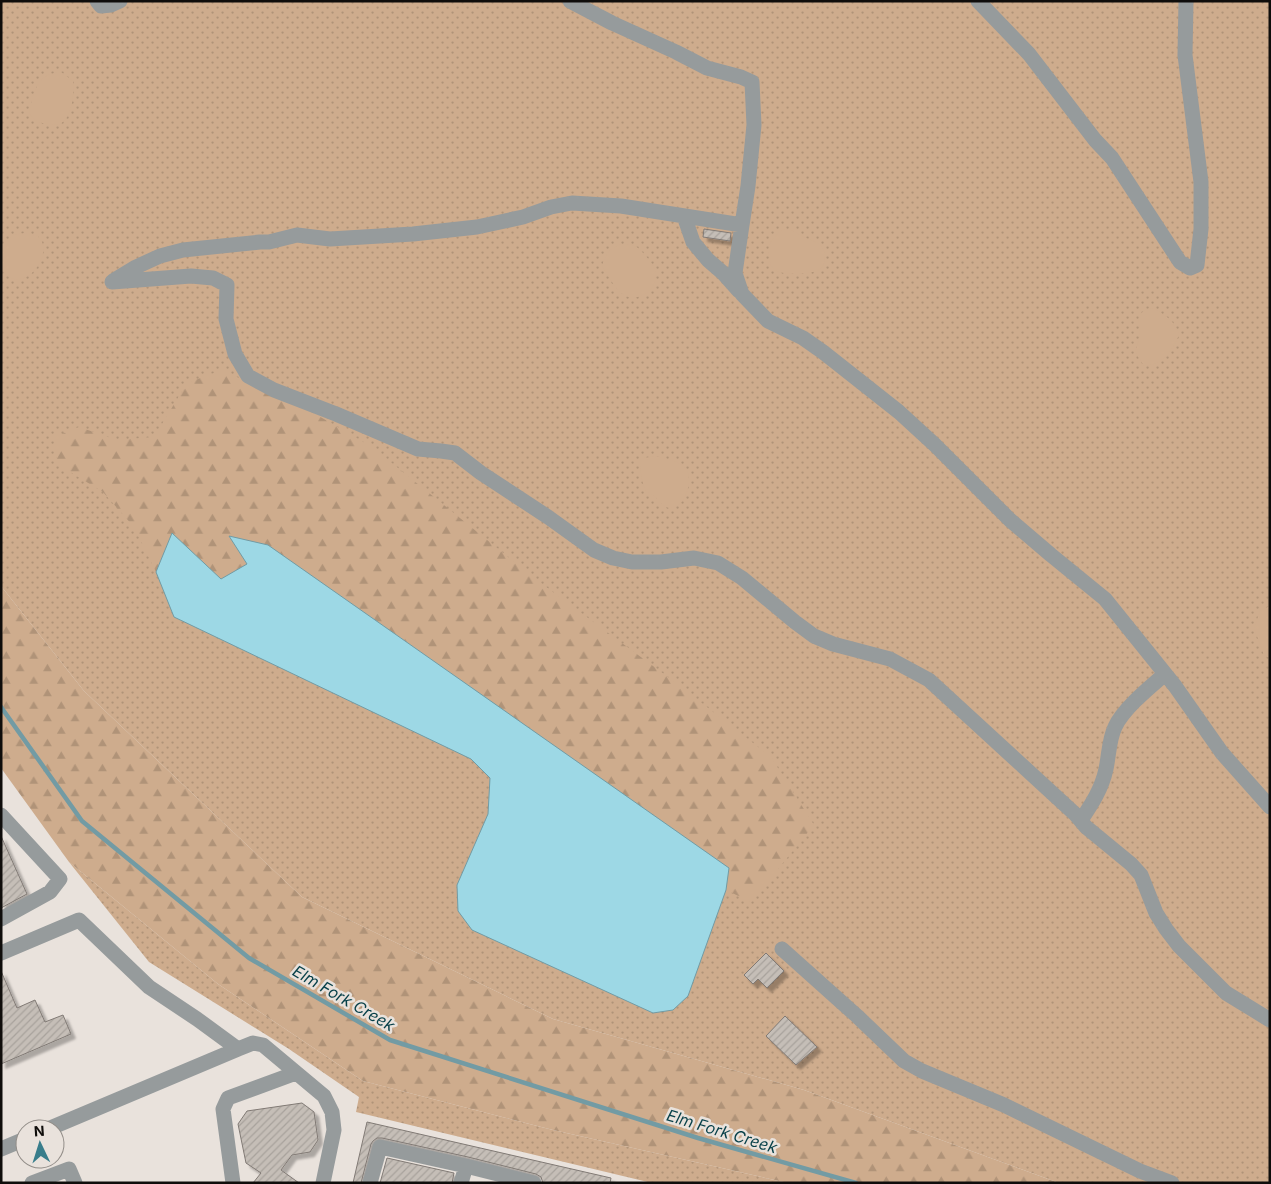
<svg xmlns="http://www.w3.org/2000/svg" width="1271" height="1184" font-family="Inter,sans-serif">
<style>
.grass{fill:url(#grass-dots)}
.forest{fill:url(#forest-firs)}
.garden{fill:#ceac8d}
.water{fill:#9dd8e5;stroke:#729ba4}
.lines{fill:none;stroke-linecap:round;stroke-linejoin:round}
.stream{stroke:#729ba4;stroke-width:4.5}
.building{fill:url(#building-hatch);stroke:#817a75;filter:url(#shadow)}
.minor{stroke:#969b9c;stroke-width:15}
.labels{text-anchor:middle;stroke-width:5;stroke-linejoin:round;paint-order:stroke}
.water-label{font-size:16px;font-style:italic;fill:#063f48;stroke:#e9e2dc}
</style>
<defs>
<pattern id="grass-dots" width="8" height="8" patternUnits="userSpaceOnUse" patternTransform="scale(1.25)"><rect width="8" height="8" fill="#ceac8d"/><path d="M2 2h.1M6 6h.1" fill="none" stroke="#b09378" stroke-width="1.8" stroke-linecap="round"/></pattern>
<pattern id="forest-firs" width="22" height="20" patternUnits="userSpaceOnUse" patternTransform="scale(1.25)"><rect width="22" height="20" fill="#ceac8d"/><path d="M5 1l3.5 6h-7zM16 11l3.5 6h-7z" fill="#b09378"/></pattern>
<pattern id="building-hatch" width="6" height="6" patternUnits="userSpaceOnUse" patternTransform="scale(1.25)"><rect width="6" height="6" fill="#c5beb7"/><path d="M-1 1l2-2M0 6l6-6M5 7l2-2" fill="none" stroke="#a8a29c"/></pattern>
<filter id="shadow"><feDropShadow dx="4.5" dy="4.5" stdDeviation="1" flood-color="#0004"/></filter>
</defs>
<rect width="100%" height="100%" fill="#e9e2dc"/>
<path class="grass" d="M 1,1 L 1270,1 L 1270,1183 L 1059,1183 L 804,1090 L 553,1019 L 302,897 L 84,691 L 1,586 Z
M 69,862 L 218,984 L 363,1081 L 553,1130 L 788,1183 L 652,1183 L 356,1112 L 359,1097 L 289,1049 L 149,962 Z"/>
<path class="forest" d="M 222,370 L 317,415 L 372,447 L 538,581 L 676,683 L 771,757 L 814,825 L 751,902 L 726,890 L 729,868 L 268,545 L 230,536 L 247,564 L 221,579 L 172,533 L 156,572 L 134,527 L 103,492 L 57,464 L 54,437 L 79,427 L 117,440 L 154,437 L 187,383 Z
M 1,586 L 84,691 L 302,897 L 553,1019 L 804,1090 L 1059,1183 L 788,1183 L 553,1130 L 363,1081 L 218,984 L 69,862 L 1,768 Z"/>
<path class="garden" d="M 61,72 L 73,81 C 74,93 73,117 60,124 C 56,125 51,124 48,124 C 38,123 34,120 29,113 C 31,103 35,86 42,79 C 47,74 55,73 61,72 Z
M 784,229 C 796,230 796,234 806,238 C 818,243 825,244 825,259 C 825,263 823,267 820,269 C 812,275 785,275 777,271 C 774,270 773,267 771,266 C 766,247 768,240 784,229 Z
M 25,233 L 38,236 C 39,238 41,240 42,242 C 50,261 22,292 6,274 C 4,273 2,269 1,267 C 0,262 1,253 1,247 L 13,235 Z
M 622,244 C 634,244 637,246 645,255 C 649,260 654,265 655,271 C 660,291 634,306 620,292 C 613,286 608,274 602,266 C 605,254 610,248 622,244 Z
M 1154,308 C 1166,317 1175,320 1179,335 C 1171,353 1164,364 1144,366 L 1135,352 C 1137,346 1140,338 1140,332 C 1140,326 1138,321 1139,315 L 1146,309 Z
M 656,456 C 667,459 680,460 687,471 C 693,482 685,509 669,508 C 663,507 659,500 654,496 C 652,495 649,494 647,492 C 642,486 640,470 640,462 L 644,458 Z
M 1270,606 L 1270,658 L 1264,655 L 1254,628 L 1260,611 Z"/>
<path class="water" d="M 172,533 L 221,579 L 247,564 L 229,536 L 268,545 L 729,868 L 726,890 L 688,996 L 673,1010 L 653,1013 L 472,930 L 458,911 L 457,885 L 488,814 L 490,778 L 471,759 L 174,617 L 156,572 Z"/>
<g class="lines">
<path class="stream" d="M 1,707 L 82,821 L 249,958 L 390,1040 L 698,1138 L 856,1183"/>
</g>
<path class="building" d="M 704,229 L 731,233 L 730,241 L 703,237 Z
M 1,836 L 27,894 L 1,908 Z
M 766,953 L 784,971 L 767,988 L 758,979 L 753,984 L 744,975 Z
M 1,971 L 17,1008 L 35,1000 L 45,1022 L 63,1015 L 71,1034 L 1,1064 Z
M 785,1016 L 817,1047 L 796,1065 L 766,1036 Z
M 302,1103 L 314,1112 L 318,1140 L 310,1152 L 292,1155 L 281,1170 L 299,1183 L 253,1183 L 261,1173 L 246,1163 L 238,1124 L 247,1111 Z
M 367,1122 L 611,1178 L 610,1183 L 543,1183 L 541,1177 L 536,1174 L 468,1157 L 382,1138 L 377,1138 L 373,1141 L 371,1144 L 361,1183 L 353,1183 Z
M 387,1158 L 454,1173 L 452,1183 L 380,1183 Z"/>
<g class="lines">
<path class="minor" d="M 97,1 L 101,6 L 111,5 L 120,1
M 978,1 L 1029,54 L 1095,140 L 1112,158 L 1180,262 L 1190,268 L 1197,265 L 1201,229 L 1201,182 L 1185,55 L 1186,1
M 684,216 L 693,242 L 708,260 L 723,273 L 739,291
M 742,225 L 735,273 L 742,294 L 768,321 L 803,338 L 823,352 L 899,412 L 935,445 L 1010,520 L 1051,555 L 1105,599 L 1175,686 L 1222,753 L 1270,807
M 113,281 L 136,267 L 160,256 L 183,250 L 260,242 L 269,242 L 297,235 L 330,239 L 413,234 L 477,227 L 523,217 L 551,207 L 572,203 L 621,206 L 742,225 L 748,186 L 754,125 L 752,82 L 741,77 L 707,68 L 676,52 L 612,23 L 570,1
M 112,282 L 191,276 L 213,278 L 227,285 L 226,319 L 235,354 L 248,376 L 274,390 L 336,414 L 418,449 L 441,451 L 455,453 L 481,473 L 548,517 L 594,550 L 613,558 L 632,562 L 661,562 L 694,558 L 718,563 L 742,578 L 795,622 L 814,636 L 833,644 L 890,659 L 929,680 L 1075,814 L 1086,827 L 1131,864 L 1141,875 L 1156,913 L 1166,929 L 1179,946 L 1226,993 L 1270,1020
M 1,815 L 60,879 L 50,892 L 1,919
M 1081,820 C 1092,804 1102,788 1106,769 C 1109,755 1109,739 1115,727 C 1123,709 1150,687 1165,674
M 782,949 L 857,1016 L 904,1061 L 922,1071 L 1004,1105 L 1140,1171 L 1172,1183
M 1,953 L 79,920 L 149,987 L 197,1019 L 238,1049 L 48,1129
M 238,1049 L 253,1043 L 263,1045 L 324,1096 L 332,1112 L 334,1130 L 323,1183
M 1,1149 L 25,1139
M 32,1183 L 69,1169 L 75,1183
M 233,1183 L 223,1109 L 228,1098 L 296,1073
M 370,1183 L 380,1147 L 466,1166 L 534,1183
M 461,1183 L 466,1166"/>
</g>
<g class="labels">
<g class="water-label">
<text transform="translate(344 998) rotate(30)" y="6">Elm Fork Creek</text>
<text transform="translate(722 1131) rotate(17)" y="6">Elm Fork Creek</text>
</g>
</g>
<rect width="1271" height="1184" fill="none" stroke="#0f0d0b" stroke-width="5"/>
<g transform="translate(40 1144) rotate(356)"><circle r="24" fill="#e9e2dc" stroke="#928d88"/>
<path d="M0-4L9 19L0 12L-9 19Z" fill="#387d8b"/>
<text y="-8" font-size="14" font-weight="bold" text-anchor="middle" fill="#0f0d0b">N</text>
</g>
</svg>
